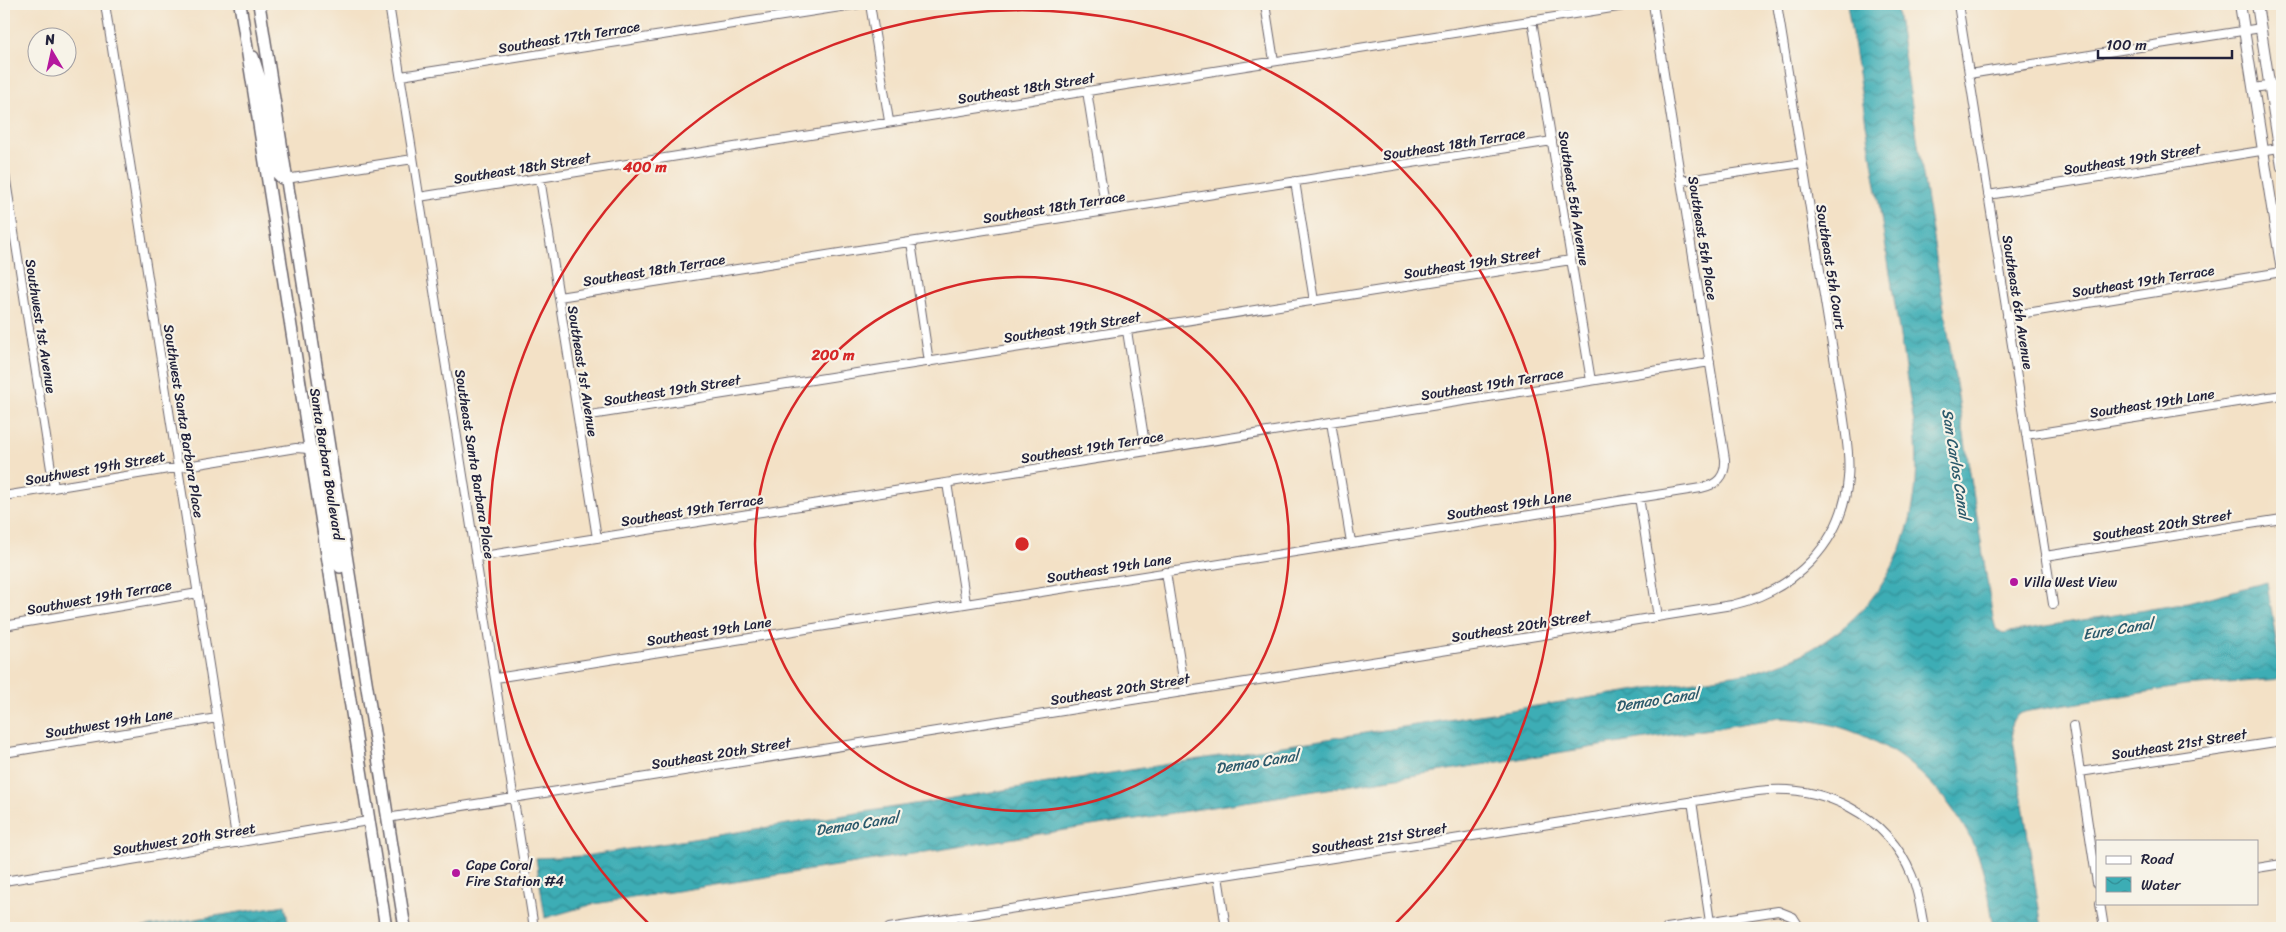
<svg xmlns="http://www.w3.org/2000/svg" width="2286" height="932" font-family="Sriracha,sans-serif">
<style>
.water{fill:url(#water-waves);stroke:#2f6878}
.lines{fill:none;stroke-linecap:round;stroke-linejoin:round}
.minor-casing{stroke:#6b656c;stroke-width:10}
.tertiary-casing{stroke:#6b656c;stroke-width:12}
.secondary-casing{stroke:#6b656c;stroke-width:14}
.minor{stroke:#fff;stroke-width:8}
.tertiary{stroke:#fff;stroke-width:10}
.secondary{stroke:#fff;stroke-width:11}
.ring{fill:none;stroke:#d62828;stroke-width:2.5}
.poi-dot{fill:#b5179e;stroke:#f7f3e8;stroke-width:2}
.labels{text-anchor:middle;stroke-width:4.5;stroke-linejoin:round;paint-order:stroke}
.street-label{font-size:14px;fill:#22223b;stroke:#f7f3e8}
.poi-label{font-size:14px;fill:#22223b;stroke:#f7f3e8;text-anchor:start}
.water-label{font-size:15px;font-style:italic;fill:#2c5a6c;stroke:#f7f3e8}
.centre{fill:#d62828;stroke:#f7f3e8;stroke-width:2.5}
.ring-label{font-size:15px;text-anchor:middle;font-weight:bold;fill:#d62828;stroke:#f7f3e8;stroke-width:4.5;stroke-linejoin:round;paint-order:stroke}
</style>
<defs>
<pattern id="water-waves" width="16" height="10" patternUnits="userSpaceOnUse" patternTransform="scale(1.25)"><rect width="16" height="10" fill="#3cadb5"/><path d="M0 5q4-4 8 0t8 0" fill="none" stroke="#328c94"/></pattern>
</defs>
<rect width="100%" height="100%" fill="#f7f3e8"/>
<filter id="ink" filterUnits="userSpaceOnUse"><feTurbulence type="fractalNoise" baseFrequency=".02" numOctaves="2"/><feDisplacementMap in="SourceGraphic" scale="10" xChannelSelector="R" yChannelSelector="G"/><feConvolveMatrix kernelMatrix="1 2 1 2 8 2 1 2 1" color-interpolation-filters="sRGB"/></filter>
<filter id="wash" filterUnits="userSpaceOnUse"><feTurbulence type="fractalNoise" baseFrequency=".0096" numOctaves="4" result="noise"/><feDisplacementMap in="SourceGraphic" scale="20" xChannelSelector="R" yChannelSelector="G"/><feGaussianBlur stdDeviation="1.12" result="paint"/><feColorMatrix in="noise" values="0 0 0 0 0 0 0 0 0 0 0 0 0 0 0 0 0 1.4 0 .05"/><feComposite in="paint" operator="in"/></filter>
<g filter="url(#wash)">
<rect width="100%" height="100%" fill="#f3e1c6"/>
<path class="water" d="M 1847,4 L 1896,4 L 1993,618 L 1996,629 L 2003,633 L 2188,603 L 2267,582 L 2282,679 L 2185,686 L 2029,711 C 2019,713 2013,716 2011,726 L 2042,928 L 1994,928 C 1990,905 1987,880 1979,858 C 1955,796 1901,744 1836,726 C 1818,721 1798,719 1780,718 L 594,904 L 545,918 L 536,858 L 585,856 L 1758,671 C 1770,667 1783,663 1794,658 C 1888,615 1928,524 1914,424 Z
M 285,905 L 289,928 L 138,928 Z"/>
</g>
<g filter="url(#ink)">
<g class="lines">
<g class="minor-casing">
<path id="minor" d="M 105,4 L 237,843
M 389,4 L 534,928
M 870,4 L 889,121
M 1265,4 L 1274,61
M 1958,4 L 2053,604
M 1532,20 L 1591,381
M 1969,74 L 2261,28
M 401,76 L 860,4
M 2253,88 L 2282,84
M 1087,91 L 1106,211
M 4,168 L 54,488
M 540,178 L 597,538
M 286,179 L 413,159
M 1295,181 L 1314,301
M 1681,181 L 1802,163
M 1988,195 L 2279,148
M 419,197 L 1637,4
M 911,242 L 929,362
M 559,297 L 1552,141
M 2007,316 L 2282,272
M 1127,331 L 1146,450
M 578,417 L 1571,260
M 1331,422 L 1351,542
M 2026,435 L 2282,395
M 947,483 L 966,603
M 4,496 L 296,448 L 309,449
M 1639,497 L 1658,617
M 2045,556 L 2282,519
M 477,557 L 1710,362
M 1166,572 L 1185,692
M 4,626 L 198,593
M 496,678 L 1701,488 C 1717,485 1726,477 1725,459 L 1653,4
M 2073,726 L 2097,883
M 4,753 L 217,718
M 2080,772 L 2282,741
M 1692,801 L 1710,922
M 387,818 L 1732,605 C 1793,591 1843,544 1848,478 C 1850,457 1846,435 1843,413 L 1777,4
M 2257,868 L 2282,864
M 1218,876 L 1226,928
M 4,881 L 368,821
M 2100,903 L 2104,928
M 889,928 L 1758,791 C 1822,783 1887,814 1912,876 C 1919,893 1921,911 1924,928
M 1667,928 L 1778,911 L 1793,917 L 1800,928"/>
</g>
<g class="tertiary-casing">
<path id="tertiary" d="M 2240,4 L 2282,271
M 2257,4 L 2282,167"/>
</g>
<g class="secondary-casing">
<path id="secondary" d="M 240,4 L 386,928
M 259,4 L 405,928
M 253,57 L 260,79 L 276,172 L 282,178 L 286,179
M 309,449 L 318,453 L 322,463 L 340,567"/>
</g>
<use href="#minor" class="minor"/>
<use href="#tertiary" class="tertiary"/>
<use href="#secondary" class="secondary"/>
</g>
</g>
<g class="ring">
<circle cx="1022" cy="544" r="267"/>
<path d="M652 927A533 533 0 1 1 1392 927"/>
</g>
<g class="poi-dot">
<circle cx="2014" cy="582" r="5"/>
<circle cx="456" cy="873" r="5"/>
</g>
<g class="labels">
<g class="street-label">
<text transform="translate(569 37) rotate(-9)" y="5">Southeast 17th Terrace</text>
<text transform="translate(1026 88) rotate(-9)" y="5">Southeast 18th Street</text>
<text transform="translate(1454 144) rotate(-9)" y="5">Southeast 18th Terrace</text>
<text transform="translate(2132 159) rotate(-9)" y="5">Southeast 19th Street</text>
<text transform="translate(522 168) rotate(-9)" y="5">Southeast 18th Street</text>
<text transform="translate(1574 198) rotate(81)" y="5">Southeast 5th Avenue</text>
<text transform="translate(1054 207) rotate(-9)" y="5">Southeast 18th Terrace</text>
<text transform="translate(1703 238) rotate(81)" y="5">Southeast 5th Place</text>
<text transform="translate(1472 263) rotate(-9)" y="5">Southeast 19th Street</text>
<text transform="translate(1831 267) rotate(81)" y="5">Southeast 5th Court</text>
<text transform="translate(654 270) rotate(-9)" y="5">Southeast 18th Terrace</text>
<text transform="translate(2143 281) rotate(-9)" y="5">Southeast 19th Terrace</text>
<text transform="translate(2018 302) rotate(81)" y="5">Southeast 6th Avenue</text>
<text transform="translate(41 326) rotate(81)" y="5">Southwest 1st Avenue</text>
<text transform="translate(1072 327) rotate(-9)" y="5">Southeast 19th Street</text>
<text transform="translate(583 371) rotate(81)" y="5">Southeast 1st Avenue</text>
<text transform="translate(1492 384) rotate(-9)" y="5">Southeast 19th Terrace</text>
<text transform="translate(672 390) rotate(-9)" y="5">Southeast 19th Street</text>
<text transform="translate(2152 403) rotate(-9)" y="5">Southeast 19th Lane</text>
<text transform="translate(184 421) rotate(81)" y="5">Southwest Santa Barbara Place</text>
<text transform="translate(1092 447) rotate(-9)" y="5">Southeast 19th Terrace</text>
<text transform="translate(327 464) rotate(81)" y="5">Santa Barbara Boulevard</text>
<text transform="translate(475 464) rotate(81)" y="5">Southeast Santa Barbara Place</text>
<text transform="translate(95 468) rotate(-10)" y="5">Southwest 19th Street</text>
<text transform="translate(1509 505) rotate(-9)" y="5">Southeast 19th Lane</text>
<text transform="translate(692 510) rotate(-9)" y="5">Southeast 19th Terrace</text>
<text transform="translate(2162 525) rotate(-9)" y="5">Southeast 20th Street</text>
<text transform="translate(1109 568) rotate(-9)" y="5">Southeast 19th Lane</text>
<text transform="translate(99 597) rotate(-10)" y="5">Southwest 19th Terrace</text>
<text transform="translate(1521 626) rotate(-9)" y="5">Southeast 20th Street</text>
<text transform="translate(709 631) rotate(-9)" y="5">Southeast 19th Lane</text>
<text transform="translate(1120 689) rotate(-9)" y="5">Southeast 20th Street</text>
<text transform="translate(109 723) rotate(-9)" y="5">Southwest 19th Lane</text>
<text transform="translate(2179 744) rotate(-9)" y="5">Southeast 21st Street</text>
<text transform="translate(721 753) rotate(-9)" y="5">Southeast 20th Street</text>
<text transform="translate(1379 838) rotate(-9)" y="5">Southeast 21st Street</text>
<text transform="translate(184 839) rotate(-9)" y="5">Southwest 20th Street</text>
</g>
<g class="poi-label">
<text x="2024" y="587">Villa West View</text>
<text x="466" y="870">Cape Coral<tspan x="466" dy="16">Fire Station #4</tspan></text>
</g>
<g class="water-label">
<text transform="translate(1956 464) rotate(81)" y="5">San Carlos Canal</text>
<text transform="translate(2118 629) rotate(-9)" y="5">Eure Canal</text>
<text transform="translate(1657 700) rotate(-9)" y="5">Demao Canal</text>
<text transform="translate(1257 762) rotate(-9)" y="5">Demao Canal</text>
<text transform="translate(857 824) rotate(-9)" y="5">Demao Canal</text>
</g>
</g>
<circle cx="1022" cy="544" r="8" class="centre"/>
<g class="ring-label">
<text x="645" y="172">400 m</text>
<text x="833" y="360">200 m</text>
</g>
<rect width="2286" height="932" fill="none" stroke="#f7f3e8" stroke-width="20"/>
<rect x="2096" y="840" width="162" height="65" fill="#f7f3e8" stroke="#a29fa3"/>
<rect x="2106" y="856" width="25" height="8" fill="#ffffff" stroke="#a29fa3"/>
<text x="2141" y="864" font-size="15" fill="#22223b">Road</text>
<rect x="2106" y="877" width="25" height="15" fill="url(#water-waves)" stroke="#a29fa3"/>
<text x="2141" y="890" font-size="15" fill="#22223b">Water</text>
<g transform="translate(52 52) rotate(351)"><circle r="24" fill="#f7f3e8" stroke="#a29fa3"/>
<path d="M0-4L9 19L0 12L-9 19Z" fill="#b5179e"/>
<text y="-8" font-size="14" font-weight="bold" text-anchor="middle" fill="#22223b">N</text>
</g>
<path d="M2098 50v8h134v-8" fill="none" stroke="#22223b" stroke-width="2.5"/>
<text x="2106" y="50" font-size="15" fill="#22223b" stroke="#f7f3e8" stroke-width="4" paint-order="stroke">100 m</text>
</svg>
